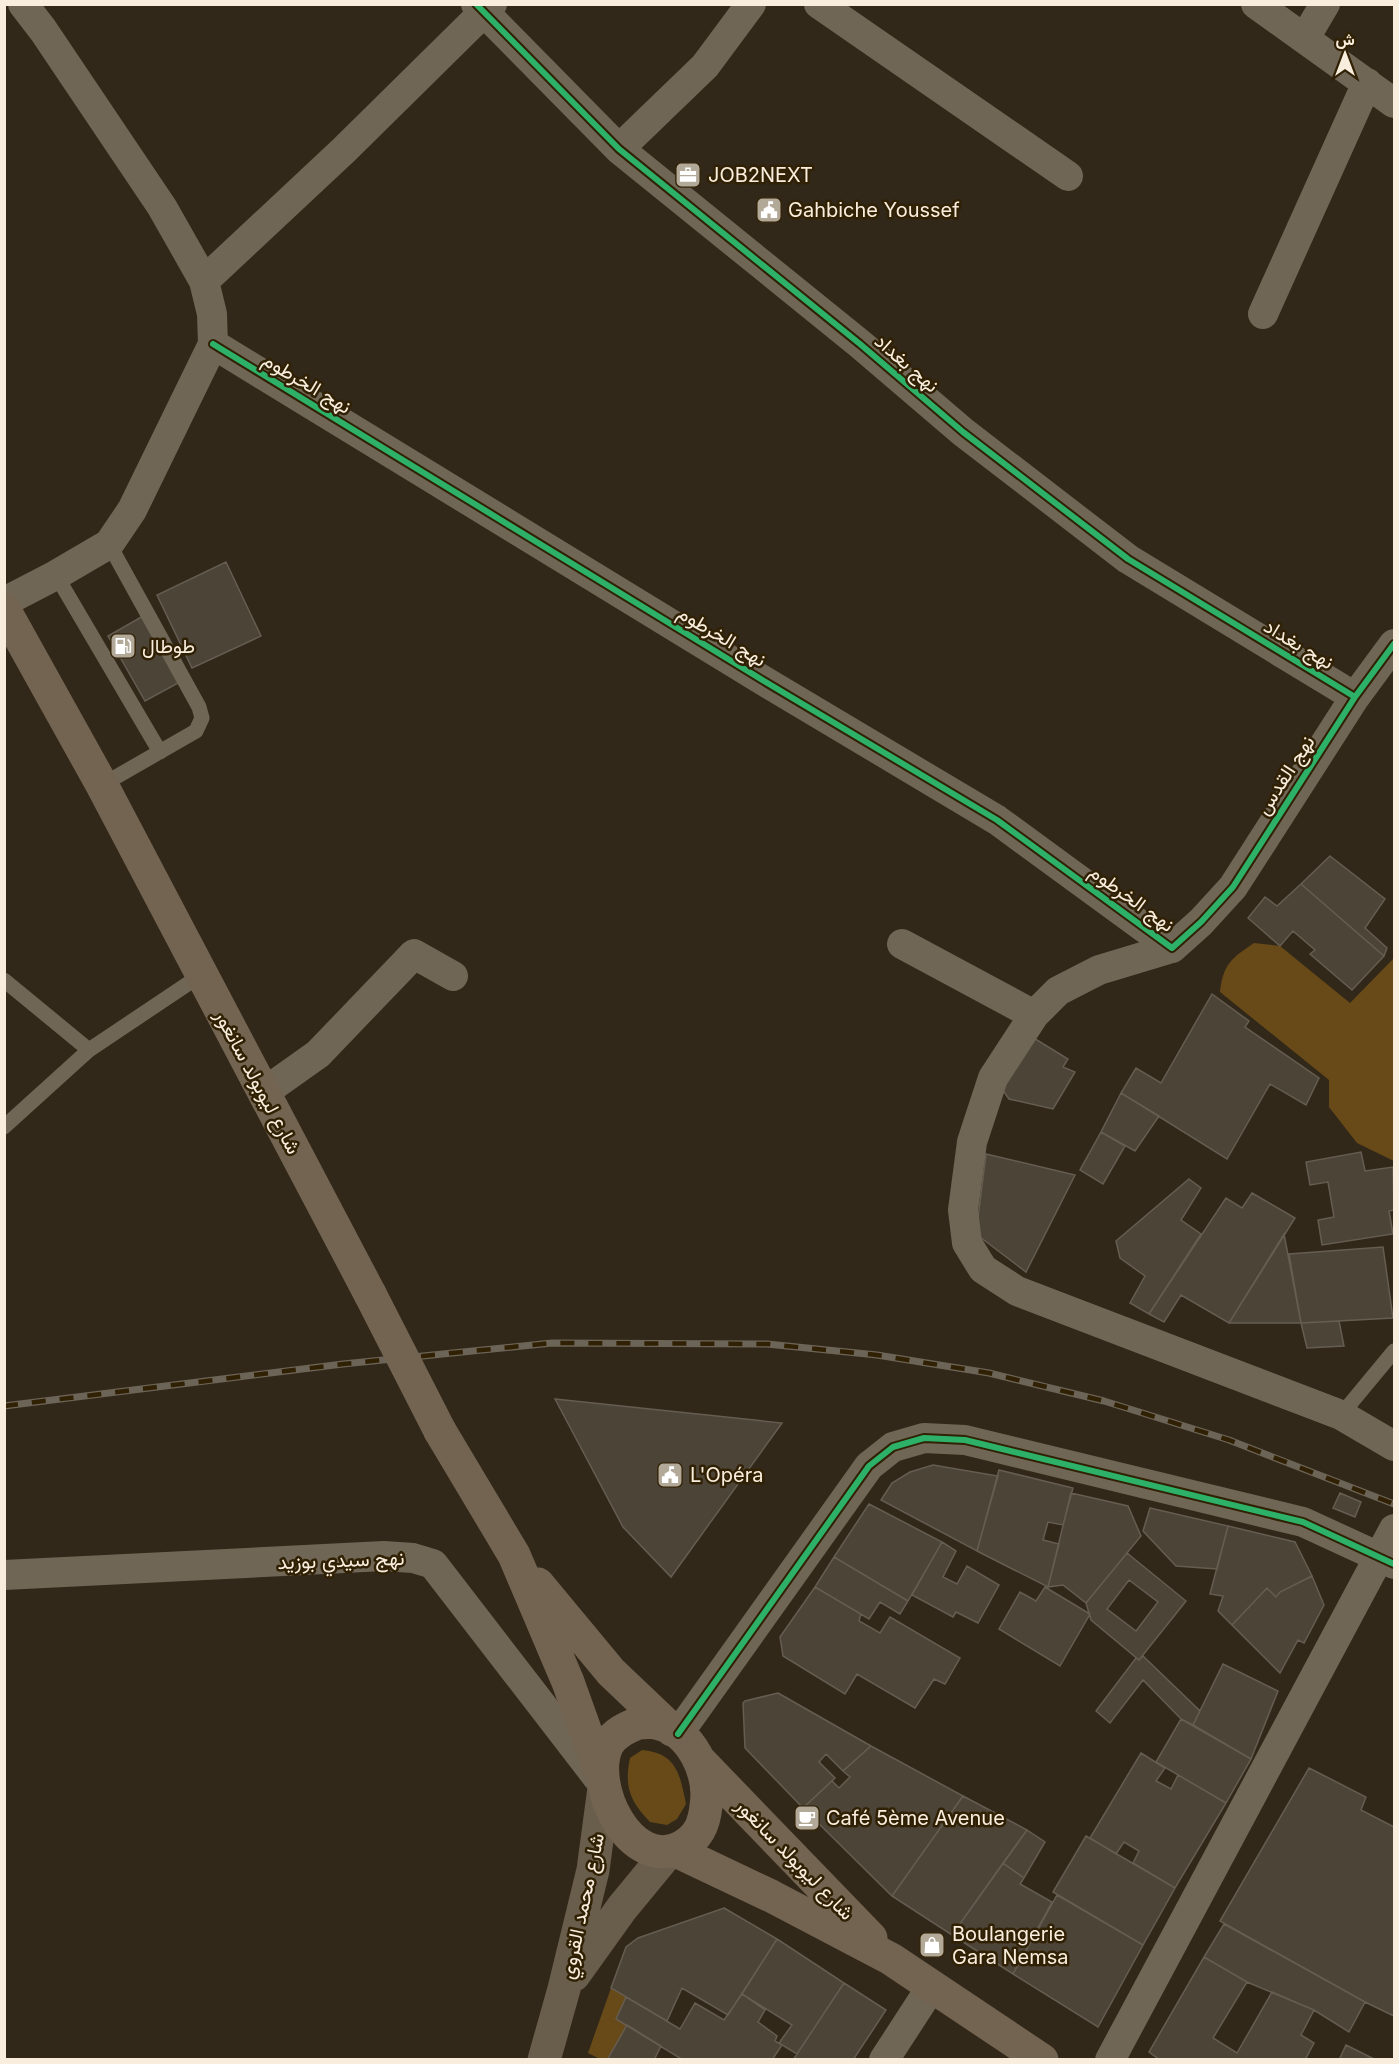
<svg xmlns="http://www.w3.org/2000/svg" width="1399" height="2064" font-family="Inter,Vazirmatn,sans-serif">
<style>
.green{fill:#674a17}
.building{fill:#4d4438;stroke:#665d51;stroke-width:1.5;fill-rule:evenodd}
.lines{fill:none;stroke-linecap:round;stroke-linejoin:round}
.service{stroke:#706656;stroke-width:15}
.minor{stroke:#706656;stroke-width:30}
.secondary{stroke:#695e4c;stroke-width:33}
.primary{stroke:#726450;stroke-width:33}
.rail-casing{stroke:#6c6456;stroke-width:7}
.rail{stroke:#312104;stroke-width:4.5;stroke-dasharray:14;stroke-linecap:butt}
.primary-bridge{stroke:#726450;stroke-width:33}
.cycleway-casing{stroke:#312104;stroke-width:10}
.cycleway{stroke:#2db169;stroke-width:6}
.labels{text-anchor:middle;stroke-width:5;stroke-linejoin:round;paint-order:stroke}
.poi-label{font-size:20px;fill:#f9eede;stroke:#312104;text-anchor:start}
.street-label{font-size:20px;fill:#f9eede;stroke:#312104}
</style>
<rect width="100%" height="100%" fill="#32281a"/>
<path class="green" d="M 1254,943 L 1280,946 L 1350,1003 L 1394,958 L 1394,1161 L 1357,1143 L 1329,1107 L 1329,1080 L 1220,992 C 1223,964 1232,958 1254,943 Z
M 642,1750 C 677,1753 680,1775 686,1804 L 677,1819 L 667,1825 L 650,1822 C 630,1801 624,1787 630,1758 Z
M 611,1988 L 626,1997 L 616,2019 L 627,2025 L 607,2059 L 600,2059 L 588,2053 Z"/>
<path class="building" d="M 226,562 L 261,636 L 192,668 L 157,595 Z
M 143,616 L 180,682 L 145,701 L 108,636 Z
M 1330,856 L 1385,899 L 1365,928 L 1387,948 L 1384,956 L 1301,884 Z
M 1301,884 L 1384,956 L 1352,990 L 1310,954 L 1315,950 L 1293,931 L 1280,946 L 1248,918 L 1265,897 L 1277,906 Z
M 1212,994 L 1249,1021 L 1245,1027 L 1319,1078 L 1306,1105 L 1270,1084 L 1227,1159 L 1121,1093 L 1136,1068 L 1161,1083 Z
M 1032,1037 L 1068,1059 L 1063,1067 L 1075,1072 L 1053,1109 L 1009,1099 L 1000,1086 Z
M 1121,1093 L 1159,1116 L 1135,1151 L 1101,1132 Z
M 1101,1132 L 1125,1146 L 1103,1184 L 1080,1170 Z
M 1361,1152 L 1365,1171 L 1393,1167 L 1394,1210 L 1389,1211 L 1393,1234 L 1322,1245 L 1318,1220 L 1334,1217 L 1328,1182 L 1310,1185 L 1306,1162 Z
M 986,1154 L 1075,1175 L 1026,1272 L 976,1234 Z
M 1189,1179 L 1201,1188 L 1181,1220 L 1201,1234 L 1149,1314 L 1130,1303 L 1145,1276 L 1120,1258 L 1116,1241 Z
M 1252,1193 L 1295,1218 L 1229,1323 L 1181,1295 L 1164,1322 L 1149,1314 L 1226,1198 L 1242,1208 Z
M 1284,1234 L 1301,1323 L 1229,1323 Z
M 1383,1247 L 1393,1318 L 1301,1323 L 1289,1254 Z
M 1339,1321 L 1344,1346 L 1307,1348 L 1301,1323 Z
M 555,1399 L 782,1423 L 671,1577 L 623,1527 Z
M 933,1465 L 998,1476 L 977,1551 L 881,1500 L 892,1483 L 910,1472 Z
M 999,1470 L 1073,1488 L 1063,1525 L 1048,1522 L 1043,1540 L 1059,1544 L 1048,1587 L 977,1551 Z
M 1071,1493 L 1128,1506 L 1141,1536 L 1086,1603 L 1063,1585 L 1048,1587 Z
M 1340,1493 L 1361,1502 L 1355,1517 L 1333,1508 Z
M 869,1504 L 942,1542 L 908,1601 L 834,1557 Z
M 1150,1508 L 1228,1526 L 1217,1569 L 1176,1566 L 1143,1531 Z
M 1228,1526 L 1295,1542 L 1312,1576 L 1280,1592 L 1276,1597 L 1267,1588 L 1232,1625 L 1218,1611 L 1223,1596 L 1210,1594 Z
M 942,1542 L 956,1551 L 943,1577 L 957,1584 L 967,1566 L 999,1585 L 978,1623 L 956,1612 L 953,1617 L 912,1595 Z
M 1127,1553 L 1186,1601 L 1139,1660 L 1091,1620 L 1086,1603 ZM 1129,1580 L 1158,1602 L 1136,1631 L 1107,1609 Z
M 834,1557 L 908,1601 L 900,1614 L 880,1602 L 869,1619 L 815,1587 Z
M 1312,1576 L 1324,1605 L 1304,1643 L 1298,1640 L 1280,1673 L 1232,1625 L 1267,1588 L 1276,1597 L 1280,1592 Z
M 815,1587 L 861,1614 L 859,1621 L 880,1633 L 890,1617 L 960,1658 L 945,1684 L 934,1679 L 915,1708 L 857,1674 L 845,1694 L 783,1656 L 780,1637 Z
M 1045,1587 L 1090,1614 L 1060,1666 L 999,1629 L 1020,1592 L 1036,1601 Z
M 1143,1656 L 1200,1711 L 1193,1725 L 1181,1719 L 1143,1680 L 1110,1723 L 1096,1711 L 1136,1658 L 1139,1660 Z
M 1223,1664 L 1278,1691 L 1251,1759 L 1193,1725 Z
M 778,1693 L 871,1746 L 843,1771 L 826,1754 L 819,1762 L 835,1778 L 803,1808 L 745,1748 L 743,1703 L 745,1701 Z
M 1181,1719 L 1251,1759 L 1226,1803 L 1156,1762 Z
M 871,1746 L 963,1796 L 892,1896 L 803,1808 L 832,1781 L 839,1788 L 850,1777 L 843,1771 Z
M 1141,1753 L 1165,1768 L 1156,1781 L 1171,1789 L 1178,1775 L 1226,1803 L 1175,1888 L 1133,1863 L 1139,1851 L 1124,1842 L 1116,1854 L 1090,1838 Z
M 1309,1768 L 1366,1797 L 1361,1810 L 1394,1827 L 1394,2016 L 1365,2002 L 1220,1921 Z
M 963,1796 L 1027,1830 L 952,1935 L 892,1896 Z
M 1027,1830 L 1045,1842 L 1024,1878 L 1003,1863 Z
M 1086,1836 L 1175,1888 L 1143,1945 L 1053,1892 Z
M 1003,1863 L 1024,1878 L 1020,1884 L 1052,1902 L 1013,1974 L 952,1935 Z
M 1057,1895 L 1143,1945 L 1098,2027 L 1013,1974 Z
M 724,1908 L 777,1939 L 728,2015 L 682,1988 L 667,2021 L 611,1988 L 626,1947 L 638,1938 Z
M 1224,1924 L 1365,2002 L 1349,2032 L 1314,2010 L 1247,1982 L 1204,1957 Z
M 777,1939 L 844,1983 L 797,2054 L 779,2043 L 792,2025 L 742,1994 Z
M 1204,1957 L 1247,1982 L 1213,2038 L 1237,2053 L 1272,1992 L 1314,2010 L 1301,2035 L 1314,2043 L 1305,2060 L 1160,2060 L 1149,2052 Z
M 844,1983 L 886,2010 L 853,2060 L 793,2060 Z
M 742,1994 L 765,2010 L 758,2022 L 777,2036 L 775,2041 L 782,2045 L 772,2060 L 683,2060 L 616,2019 L 626,1997 L 680,2029 L 695,2003 L 724,2020 Z
M 627,2025 L 661,2046 L 654,2060 L 607,2060 Z
M 1346,2045 L 1376,2060 L 1339,2060 Z"/>
<g class="lines">
<path class="service" d="M 56,575 L 160,752
M 102,785 L 196,731 L 202,718 L 199,707 L 109,544
M 4,980 L 89,1050
M 4,1127 L 89,1050 L 201,975
M 1341,1415 L 1394,1351"/>
<path class="minor" d="M 23,4 L 43,30 L 162,207 L 204,281
M 476,4 L 619,149 L 860,344 L 963,432 L 1128,559 L 1355,697
M 819,4 L 1068,176
M 1256,4 L 1394,103
M 1305,38 L 1325,4
M 619,149 L 705,66 L 751,4
M 1263,314 L 1367,83
M 213,344 L 764,681 L 997,820 L 1172,948 L 1201,922 L 1233,887 L 1355,697 L 1394,644
M 4,602 L 56,575 L 109,544 L 132,510 L 213,344 L 212,314 L 204,281 L 344,150 L 492,4
M 902,944 L 1034,1015
M 1172,948 L 1099,970 L 1058,991 L 1034,1015 L 993,1078 L 972,1142 L 963,1210 L 967,1243 L 983,1269 L 1017,1291 L 1341,1415 L 1394,1446
M 263,1093 L 318,1054 L 414,954 L 453,976
M 4,1575 L 384,1556 L 413,1558 L 433,1564 L 598,1778
M 678,1734 L 869,1466 L 893,1447 L 924,1438 L 965,1440 L 1303,1522 L 1394,1564
M 884,2060 L 932,1986
M 1110,2060 L 1394,1529"/>
<path class="secondary" d="M 574,1975 L 622,1908 L 669,1851
M 544,2060 L 564,1989 L 593,1870 L 604,1788"/>
<path class="primary" d="M 4,609 L 102,785 L 370,1294
M 440,1431 L 514,1555 L 568,1682 L 602,1777
M 538,1584 L 611,1672 L 672,1730
M 638,1723 C 643,1723 650,1722 656,1723 C 692,1730 711,1774 706,1806 C 704,1825 698,1838 681,1847 C 631,1873 587,1785 608,1744 C 615,1733 626,1728 638,1723 Z
M 701,1762 L 871,1938
M 674,1850 L 771,1896 L 891,1959 L 1042,2060"/>
<g class="rail-casing">
<path id="rail" d="M 4,1406 L 343,1364 L 552,1343 L 767,1344 L 877,1355 L 989,1373 L 1104,1401 L 1229,1440 L 1394,1504"/>
</g>
<use href="#rail" class="rail"/>
<path class="primary-bridge" d="M 370,1294 L 440,1431"/>
<g class="cycleway-casing">
<path id="cycleway" d="M 476,4 L 619,149 L 860,344 L 963,432 L 1128,559 L 1355,697
M 213,344 L 764,681 L 997,820 L 1172,948 L 1201,922 L 1233,887 L 1355,697 L 1394,644
M 678,1734 L 869,1466 L 893,1447 L 924,1438 L 965,1440 L 1303,1522 L 1394,1564"/>
</g>
<use href="#cycleway" class="cycleway"/>
</g>
<defs>
<g id="office-square" transform="scale(1.35)"><rect x="-9" y="-9" width="18" height="18" rx="4" fill="#b3a999" stroke="#312104"/><path d="M-6-3h4V-5.5h4V-3h4V5H-6ZM-1-4.5V-3h2v-1.5ZM-6 0V1H6V0Z" fill="#fff"/></g>
<g id="civic-square" transform="scale(1.35)"><rect x="-9" y="-9" width="18" height="18" rx="4" fill="#b3a999" stroke="#312104"/><path d="M-.6-6.5H3V-4.5H.6V-3L4-1V1h2V6H-6V1h2V-1L-.6-3ZM-1.2 2.5V6h2.4V2.5Z" fill="#fff"/></g>
<g id="fuel-square" transform="scale(1.35)"><rect x="-9" y="-9" width="18" height="18" rx="4" fill="#b3a999" stroke="#312104"/><path d="M-5.5-6h7V0h2V4h1.3V-2.5L3-4.5l.8-.8L6-3V5H2.5V1h-1V6h-7ZM-4.2-4.7v3.2H.2V-4.7Z" fill="#fff"/></g>
<g id="cafe-square" transform="scale(1.35)"><rect x="-9" y="-9" width="18" height="18" rx="4" fill="#b3a999" stroke="#312104"/><path d="M-5.5-4.5H6V0H3Q3 3.5 0 3.5H-2.5Q-5.5 3.5-5.5 0ZM3-3.2v2h1.7v-2ZM-6 4.5H4V6H-6Z" fill="#fff"/></g>
<g id="shop-square" transform="scale(1.35)"><rect x="-9" y="-9" width="18" height="18" rx="4" fill="#b3a999" stroke="#312104"/><path d="M-5-2.5h2.3a2.7 3.5 0 0 1 5.4 0H5L5.5 6h-11ZM-1.5-2.5h3a1.5 2.3 0 0 0-3 0Z" fill="#fff"/></g>
</defs>
<g fill-rule="evenodd">
<use href="#office-square" x="688" y="175"/>
<use href="#civic-square" x="769" y="210"/>
<use href="#fuel-square" x="123" y="646"/>
<use href="#civic-square" x="670" y="1475"/>
<use href="#cafe-square" x="807" y="1818"/>
<use href="#shop-square" x="932" y="1945"/>
</g>
<g class="labels">
<g class="poi-label">
<text x="708" y="182">JOB2NEXT</text>
<text x="788" y="217">Gahbiche Youssef</text>
<text x="142" y="653">طوطال</text>
<text x="690" y="1482">L'Opéra</text>
<text x="826" y="1825">Café 5ème Avenue</text>
<text x="952" y="1941">Boulangerie<tspan x="952" dy="23">Gara Nemsa</tspan></text>
</g>
<g class="street-label">
<text transform="translate(907 363) rotate(41)" y="7">نهج بغداد</text>
<text transform="translate(307 383) rotate(31)" y="7">نهج الخرطوم</text>
<text transform="translate(722 636) rotate(31)" y="7">نهج الخرطوم</text>
<text transform="translate(1299 644) rotate(31)" y="7">نهج بغداد</text>
<text transform="translate(1285 775) rotate(-57)" y="7">نهج القدس</text>
<text transform="translate(1132 898) rotate(36)" y="7">نهج الخرطوم</text>
<text transform="translate(258 1082) rotate(62)" y="7">شارع ليوبولد سانغور</text>
<text transform="translate(341 1560) rotate(-2)" y="7">نهج سيدي بوزيد</text>
<text transform="translate(795 1859) rotate(46)" y="7">شارع ليوبولد سانغور</text>
<text transform="translate(582 1906) rotate(-78)" y="7">شارع محمد القروي</text>
</g>
</g>
<rect width="1399" height="2064" fill="none" stroke="#f9eede" stroke-width="12"/>
<g transform="translate(1345 54)" stroke="#312104" stroke-width="4.5" paint-order="stroke">
<path d="M0-4.5L10 22L0 15L-10 22Z" fill="#f9eede"/>
<text y="-9" font-size="16" font-weight="bold" text-anchor="middle" fill="#f9eede">ش</text>
</g>
</svg>
